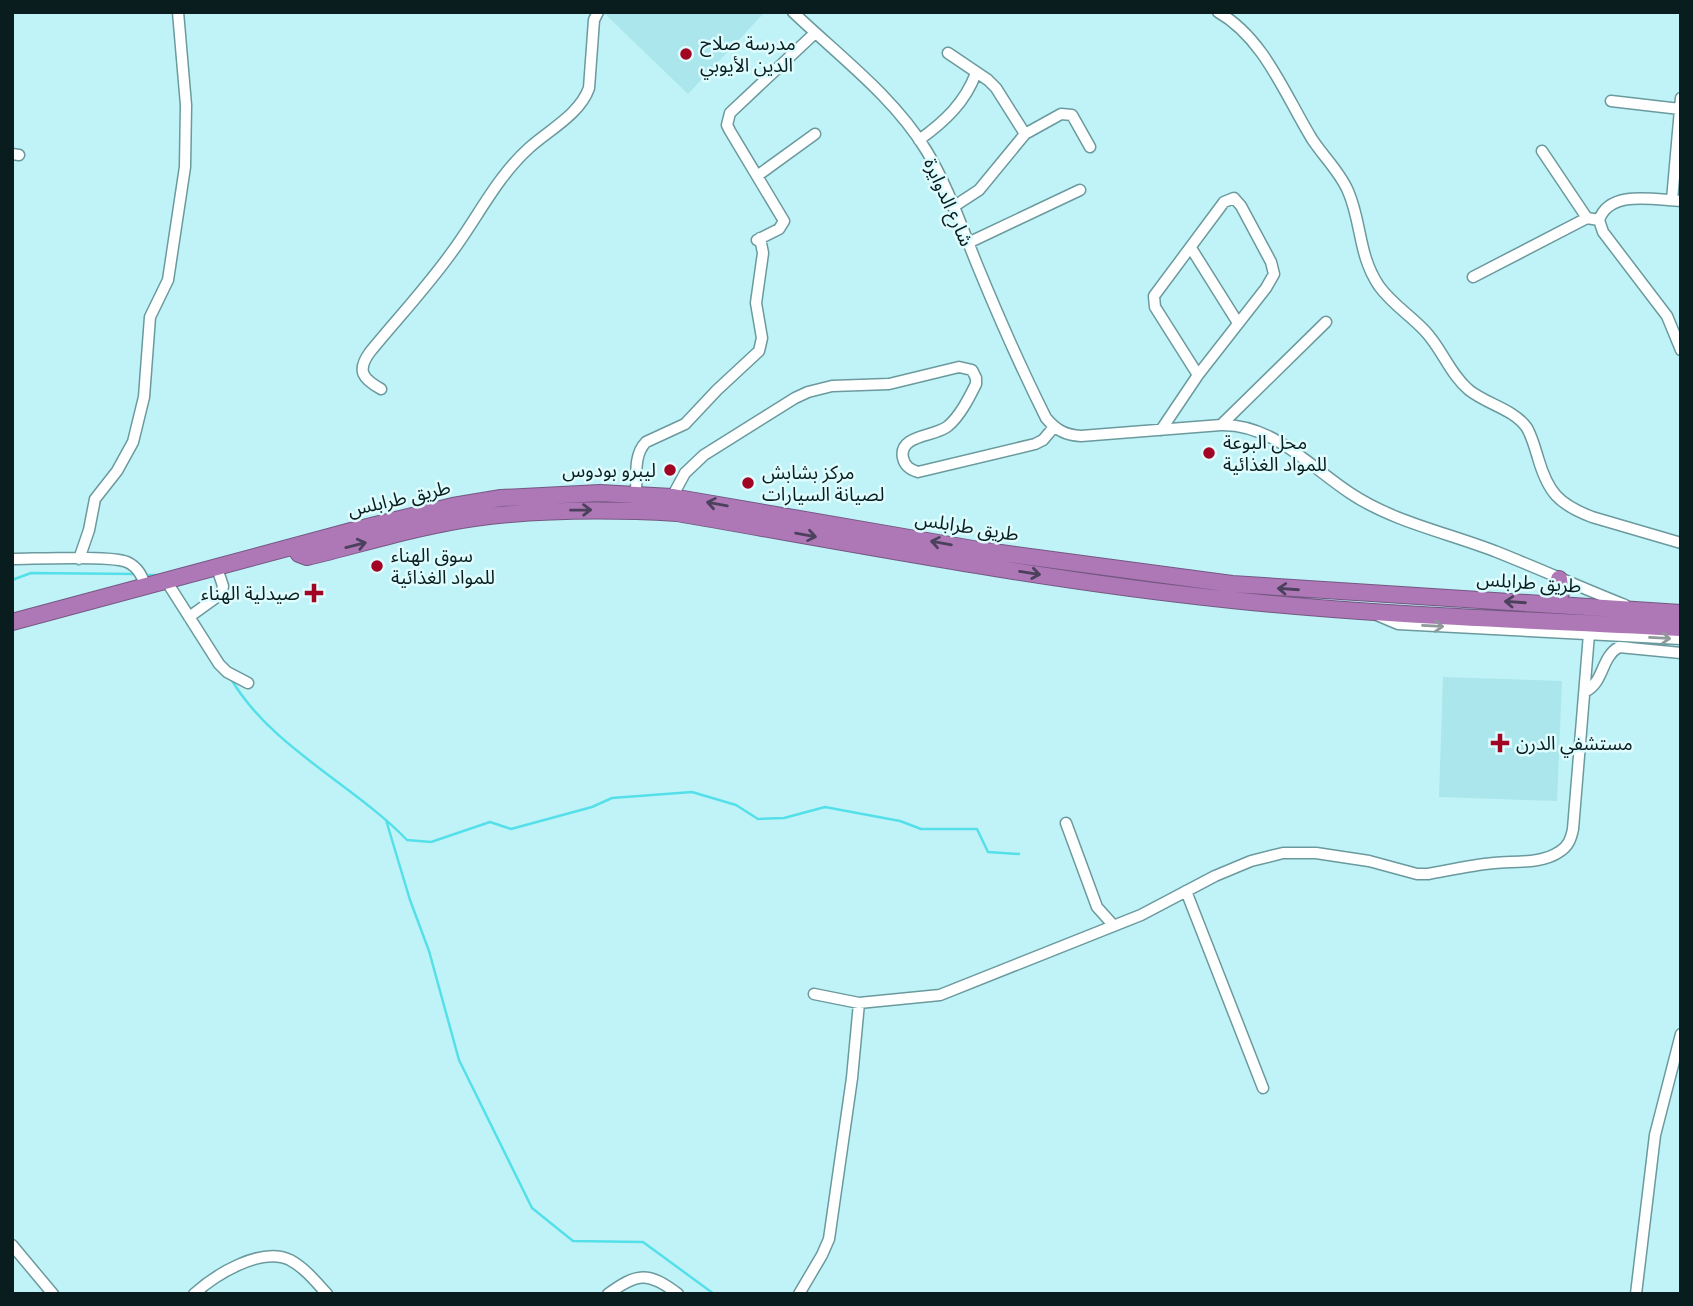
<svg xmlns="http://www.w3.org/2000/svg" width="1693" height="1306" font-family="Overpass,'Noto Sans Arabic',sans-serif">
<style>
.built{fill:#aae6eb}
.lines{fill:none;stroke-linecap:round;stroke-linejoin:round}
.stream{stroke:#55e0e9;stroke-width:2.5}
.minor-casing{stroke:#6a9a9e;stroke-width:13}
.highway-casing{stroke:#745882;stroke-width:18}
.minor{stroke:#fff;stroke-width:10}
.highway{stroke:#ae78b7;stroke-width:16}
.oneway{stroke:#4b415c}
.oneway2{stroke:#90999a}
.poi-dot{fill:#a20424;stroke:#defcfe;stroke-width:2.5}
.labels{text-anchor:middle;stroke-width:5;stroke-linejoin:round;paint-order:stroke}
.poi-label{font-size:19px;fill:#091d1f;stroke:#defcfe;text-anchor:start}
.street-label{font-size:19px;fill:#091d1f;stroke:#defcfe}
</style>
<rect width="100%" height="100%" fill="#c0f3f7"/>
<path class="built" d="M 607,12 L 765,12 L 688,94 L 605,14 Z
M 1443,677 L 1562,681 L 1557,801 L 1439,797 Z"/>
<g class="lines">
<path class="stream" d="M 149,575 L 157,575
M 12,580 L 31,573 L 135,574
M 231,679 C 272,748 353,784 407,840 L 431,842 L 490,822 L 511,829 L 592,807 L 612,798 L 692,792 L 736,805 L 758,819 L 784,818 L 825,807 L 900,821 L 921,829 L 977,829 L 988,852 L 1019,854
M 386,820 L 410,900 L 429,951 L 459,1060 L 532,1208 L 573,1241 L 643,1242 L 714,1294"/>
<g class="minor-casing">
<path id="minor" d="M 793,12 C 839,56 893,96 926,150 C 948,186 962,228 978,267 C 999,318 1021,368 1046,418 C 1056,430 1065,435 1081,436 L 1221,425 C 1273,424 1309,466 1350,493 C 1393,522 1449,533 1497,552 C 1540,569 1582,588 1625,605
M 1218,12 C 1264,38 1285,95 1312,139 C 1323,156 1340,172 1348,191 C 1362,223 1358,255 1379,286 C 1392,304 1410,315 1425,331 C 1442,349 1450,374 1469,390 C 1486,404 1514,409 1527,428 C 1532,437 1535,448 1538,458 C 1548,492 1558,504 1592,517 L 1681,543
M 948,53 L 988,80 L 996,88 L 1025,134
M 1611,101 L 1680,109
M 919,140 C 944,122 965,103 976,73
M 1542,151 L 1587,218
M 12,154 L 19,155
M 757,176 L 815,134
M 1672,200 L 1681,98
M 1681,201 C 1655,200 1610,189 1599,220 L 1603,232 L 1667,316 L 1681,350
M 953,207 L 979,190 L 1025,134 L 1061,114 L 1072,115 L 1090,147
M 757,240 L 779,229 L 784,221 L 730,131 L 727,125 L 730,113 L 815,33
M 968,243 L 1080,190
M 1191,248 L 1238,323
M 1473,277 L 1587,218 L 1599,220
M 381,389 C 363,379 356,371 370,352 C 397,319 427,287 452,252 C 478,217 496,178 529,148 C 549,130 580,114 589,88 L 594,20 L 598,12
M 1221,425 L 1326,322
M 1161,430 L 1198,375 L 1266,288 L 1274,274 L 1271,262 L 1241,206 L 1234,198 L 1224,202 L 1154,296 L 1155,307 L 1198,375
M 636,495 C 637,477 633,455 646,442 L 685,424 L 717,390 L 759,351 L 762,338 L 756,303 L 763,253 L 760,238
M 672,497 L 685,473 L 704,455 L 795,398 L 808,392 L 832,386 L 889,384 L 959,367 L 972,370 L 976,378 L 976,384 C 969,398 960,416 948,426 C 936,437 898,434 903,458 C 905,467 911,470 918,472 L 1035,444 L 1043,440 L 1054,427
M 12,559 C 34,559 111,555 127,562 C 138,567 142,576 146,587
M 79,559 L 89,530 L 95,499 L 117,471 L 133,442 L 144,397 L 150,317 L 168,280 L 185,167 L 186,105 L 178,12
M 167,582 L 219,664 L 227,672 L 248,683
M 1379,616 L 1398,624 L 1681,639
M 189,617 L 221,594 L 223,586 L 217,568
M 1586,691 C 1604,682 1601,657 1619,647 L 1681,653
M 1066,823 L 1097,907 L 1114,926
M 1186,891 L 1263,1088
M 814,994 L 859,1003 L 940,995 L 1141,915 L 1215,876 L 1251,861 L 1283,853 L 1316,853 L 1369,861 L 1417,874 L 1428,874 C 1450,870 1472,865 1494,863 C 1515,861 1541,864 1559,852 C 1568,847 1571,839 1573,829 L 1589,634
M 12,1245 L 53,1294
M 194,1294 C 215,1275 261,1246 290,1260 C 305,1268 316,1282 327,1294
M 608,1294 C 637,1273 648,1271 678,1294
M 799,1294 L 822,1255 L 829,1239 L 852,1078 L 859,1003
M 1636,1294 L 1655,1135 L 1681,1034"/>
</g>
<g class="highway-casing">
<path id="highway" d="M 294,547 L 299,554 L 307,557 C 362,544 418,526 474,518 C 542,509 609,509 677,513 C 862,545 1046,581 1232,600 C 1381,616 1531,620 1681,628
M 1553,605 L 1561,593 L 1559,579
M 12,622 L 351,531 L 453,506 L 501,498 L 600,493 L 672,497 L 979,550 L 1232,584 L 1681,613"/>
</g>
<use href="#minor" class="minor"/>
<use href="#highway" class="highway"/>
</g>
<defs><path id="oneway-shaft" d="M-6 0H5M1.5-3L5.5 0L1.5 3" fill="none" stroke-width="1.6" stroke-linecap="round" stroke-linejoin="round" transform="scale(1.75)"/></defs>
<g class="oneway">
<use href="#oneway-shaft" transform="translate(717 504) rotate(-170)"/>
<use href="#oneway-shaft" transform="translate(581 510) rotate(-1)"/>
<use href="#oneway-shaft" transform="translate(806 535) rotate(10)"/>
<use href="#oneway-shaft" transform="translate(941 543) rotate(-170)"/>
<use href="#oneway-shaft" transform="translate(356 545) rotate(-14)"/>
<use href="#oneway-shaft" transform="translate(1030 573) rotate(9)"/>
<use href="#oneway-shaft" transform="translate(1288 589) rotate(-176)"/>
<use href="#oneway-shaft" transform="translate(1515 602) rotate(-176)"/>
</g>
<g class="oneway2">
<use href="#oneway-shaft" transform="translate(1433 626) rotate(3)"/>
<use href="#oneway-shaft" transform="translate(1660 638) rotate(3)"/>
</g>
<g class="poi-dot">
<circle cx="686" cy="54" r="7"/>
<circle cx="1209" cy="453" r="7"/>
<circle cx="670" cy="470" r="7"/>
<circle cx="748" cy="483" r="7"/>
<circle cx="377" cy="566" r="7"/>
<path d="M310.5 582.5h7v7h7v7h-7v7h-7v-7h-7v-7h7z"/>
<path d="M1496.5 732.5h7v7h7v7h-7v7h-7v-7h-7v-7h7z"/>
</g>
<g class="labels">
<g class="poi-label">
<text x="700" y="50">مدرسة صلاح<tspan x="700" dy="22">الدين الأيوبي</tspan></text>
<text x="1223" y="449">محل البوعة<tspan x="1223" dy="22">للمواد الغذائية</tspan></text>
<text x="656" y="477" text-anchor="end">ليبرو بودوس</text>
<text x="762" y="479">مركز بشابش<tspan x="762" dy="22">لصيانة السيارات</tspan></text>
<text x="391" y="562">سوق الهناء<tspan x="391" dy="22">للمواد الغذائية</tspan></text>
<text x="300" y="600" text-anchor="end">صيدلية الهناء</text>
<text x="1516" y="750">مستشفي الدرن</text>
</g>
<g class="street-label">
<text transform="translate(949 202) rotate(66)" y="7">شارع الدوايرة</text>
<text transform="translate(399 498) rotate(-13)" y="7">طريق طرابلس</text>
<text transform="translate(967 526) rotate(9)" y="7">طريق طرابلس</text>
<text transform="translate(1529 582) rotate(4)" y="7">طريق طرابلس</text>
</g>
</g>
<rect width="1693" height="1306" fill="none" stroke="#091d1f" stroke-width="28"/>
</svg>
